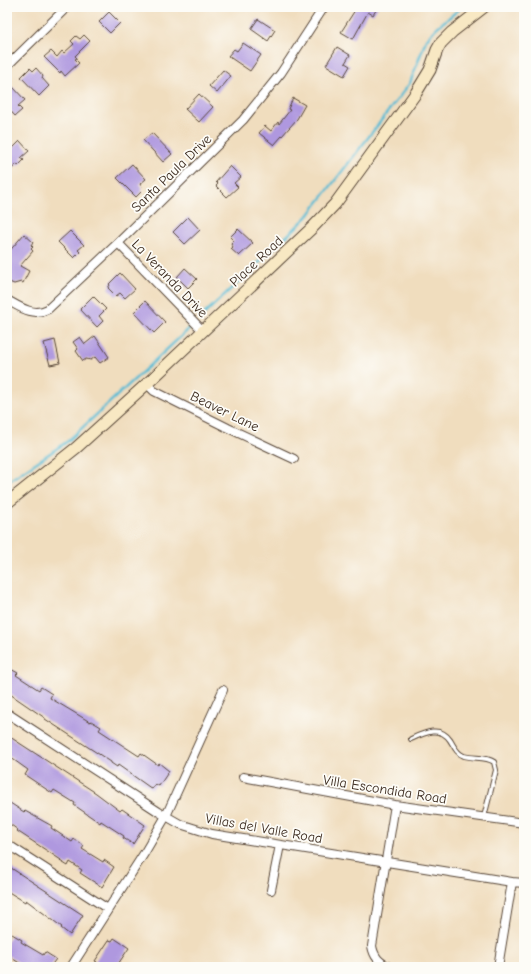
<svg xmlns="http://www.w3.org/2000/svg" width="531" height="974" font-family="'Comic Neue',sans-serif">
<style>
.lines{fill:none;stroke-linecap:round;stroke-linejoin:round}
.stream{stroke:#55bbd4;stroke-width:2.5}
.building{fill:#af98df}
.lane-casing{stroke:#564536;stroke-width:6}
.street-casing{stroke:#564536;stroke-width:10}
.secondary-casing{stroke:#564536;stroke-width:13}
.lane{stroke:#fff;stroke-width:4}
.street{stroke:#fff;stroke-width:8}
.secondary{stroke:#f8e8c3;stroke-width:11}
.labels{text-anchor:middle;stroke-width:3.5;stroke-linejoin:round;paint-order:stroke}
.street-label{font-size:14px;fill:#3b2a1e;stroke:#fdfcf7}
</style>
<rect width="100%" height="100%" fill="#fdfcf7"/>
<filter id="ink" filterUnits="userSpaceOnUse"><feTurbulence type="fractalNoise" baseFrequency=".025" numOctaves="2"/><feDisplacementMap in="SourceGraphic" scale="8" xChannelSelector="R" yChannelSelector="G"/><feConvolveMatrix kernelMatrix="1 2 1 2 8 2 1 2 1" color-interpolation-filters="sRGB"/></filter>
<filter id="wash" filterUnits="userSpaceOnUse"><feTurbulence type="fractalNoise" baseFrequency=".012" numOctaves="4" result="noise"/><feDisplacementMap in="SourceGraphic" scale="16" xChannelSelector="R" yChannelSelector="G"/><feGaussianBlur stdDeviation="0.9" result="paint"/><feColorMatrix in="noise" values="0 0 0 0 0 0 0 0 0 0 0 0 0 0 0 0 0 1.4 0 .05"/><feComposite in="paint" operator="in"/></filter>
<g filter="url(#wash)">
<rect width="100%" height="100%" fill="#f0ddbe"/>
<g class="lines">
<path class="stream" d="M 200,318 L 307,217 L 410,83 L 426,40 L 436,28 L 462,7
M 7,482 L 68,441 L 190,328"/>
</g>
<g id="blocks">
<path class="building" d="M 357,7 L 378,7 L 373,15 L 368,12 L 353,39 L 341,32 Z
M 109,12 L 120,23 L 110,33 L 99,22 Z
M 258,19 L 275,30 L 268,41 L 251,29 Z
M 84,35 L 90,41 L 75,56 L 77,58 L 75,59 L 79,63 L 65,76 L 61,71 L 60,73 L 44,57 L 51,51 L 57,57 L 62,51 L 64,53 L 74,44 L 71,41 L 76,36 L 80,39 Z
M 243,43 L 261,55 L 250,71 L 228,56 L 234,49 L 237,51 Z
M 337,47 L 350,55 L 345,63 L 350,66 L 344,76 L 326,65 Z
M 30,68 L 33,71 L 36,68 L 43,76 L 42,78 L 49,86 L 39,96 L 21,77 Z
M 223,70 L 231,76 L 217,93 L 209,86 Z
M 13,87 L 25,100 L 18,106 L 22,110 L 15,116 L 7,107 L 7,96 Z
M 199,94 L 213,107 L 199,122 L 185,109 Z
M 293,98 L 305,105 L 297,119 L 274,145 L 259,133 L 265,126 L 271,131 L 278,122 L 279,124 L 290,110 L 288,109 Z
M 152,133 L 172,154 L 163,162 L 143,140 Z
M 20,141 L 29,151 L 21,158 L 24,160 L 18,166 L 17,164 L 7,173 L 7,154 Z
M 132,164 L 146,179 L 140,184 L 142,187 L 140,189 L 142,191 L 136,197 L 117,178 Z
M 230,166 L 241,177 L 234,183 L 238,187 L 227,197 L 216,186 L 218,184 L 216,182 Z
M 188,217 L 200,230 L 185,244 L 173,232 Z
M 238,229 L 253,243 L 239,256 L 231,249 L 233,247 L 231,244 L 234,241 L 230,237 Z
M 70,231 L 84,245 L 78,250 L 80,252 L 74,258 L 58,242 Z
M 24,234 L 33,242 L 31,245 L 33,247 L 31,249 L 33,251 L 20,266 L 29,271 L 23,283 L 21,282 L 14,284 L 7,281 L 7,254 Z
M 185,268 L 197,279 L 188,288 L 177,277 Z
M 120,273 L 135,289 L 125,298 L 120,293 L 116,296 L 108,288 L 110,285 L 109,284 Z
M 93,296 L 106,309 L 99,316 L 103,321 L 97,327 L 80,309 Z
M 145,301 L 165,322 L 154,333 L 134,312 Z
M 95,336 L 109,357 L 100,363 L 95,357 L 91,360 L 86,359 L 83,361 L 76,351 L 78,349 L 73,342 L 80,337 L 85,344 Z
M 55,340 L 60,363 L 50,365 L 44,343 Z
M 7,667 L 18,673 L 16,675 L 39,690 L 41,687 L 52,694 L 50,698 L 90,722 L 91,721 L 101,727 L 99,730 L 139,756 L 141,753 L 158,765 L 159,763 L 169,771 L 159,786 L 156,784 L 152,789 L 118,765 L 117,767 L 111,763 L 111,762 L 45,719 L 45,718 L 7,692 Z
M 7,735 L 96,793 L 120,811 L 122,809 L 145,825 L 133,844 L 123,838 L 124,836 L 101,821 L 100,823 L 74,805 L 75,803 L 54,790 L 52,793 L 25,775 L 28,770 L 7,755 Z
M 7,801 L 24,812 L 25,811 L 52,826 L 51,828 L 72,842 L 74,839 L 84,846 L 82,849 L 103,862 L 104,860 L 114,867 L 102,887 L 80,873 L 82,870 L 70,862 L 68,866 L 60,861 L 61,860 L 17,831 L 18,830 L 7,822 Z
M 11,868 L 83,915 L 70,935 L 61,928 L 62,927 L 26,900 L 25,902 L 7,891 L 7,874 Z
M 12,934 L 22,940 L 21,942 L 43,955 L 45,952 L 56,959 L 50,967 L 24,967 L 21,965 L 21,964 L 7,955 L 7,941 Z
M 114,938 L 129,948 L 116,967 L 94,967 L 97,962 L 95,961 L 109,940 L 112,941 Z"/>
</g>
</g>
<g filter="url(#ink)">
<use href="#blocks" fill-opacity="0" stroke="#564536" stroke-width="1"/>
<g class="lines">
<g class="lane-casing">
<path id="lane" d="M 411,739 C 424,733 440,725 450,740 C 454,746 456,753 464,756 C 474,759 486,756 494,762 L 496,770 L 484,817"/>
</g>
<g class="street-casing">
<path id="street" d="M 7,66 L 67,7
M 118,243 L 203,331
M 7,300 C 20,307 33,317 48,309 L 118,243 L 243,120 L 281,73 L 324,7
M 147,384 L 154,391 L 228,428 L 294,459
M 7,713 L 159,812 L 180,824 L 212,834 L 512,882 L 524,883
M 243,777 L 395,805 L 524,823
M 7,844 L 108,909
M 271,890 L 280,845
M 71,967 L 145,852 L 166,816 L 223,690
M 389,967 C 379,962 374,957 372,946 L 395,805
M 498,967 L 512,882"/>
</g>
<g class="secondary-casing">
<path id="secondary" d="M 7,503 L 76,448 L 151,380 L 313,227 L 335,204 L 416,93 L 430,70 L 437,50 L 441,43 L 452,32 L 484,7"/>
</g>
<use href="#lane" class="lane"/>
<use href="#street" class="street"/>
<use href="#secondary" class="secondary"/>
</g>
</g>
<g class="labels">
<g class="street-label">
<text transform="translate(171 173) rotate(-44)" y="5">Santa Paula Drive</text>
<text transform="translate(256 261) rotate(-43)" y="5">Place Road</text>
<text transform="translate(170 278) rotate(46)" y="5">La Veranda Drive</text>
<text transform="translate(225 411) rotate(26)" y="5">Beaver Lane</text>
<text transform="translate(385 789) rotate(9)" y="5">Villa Escondida Road</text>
<text transform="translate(264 828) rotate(10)" y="5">Villas del Valle Road</text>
</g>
</g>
<rect width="531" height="974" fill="none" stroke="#fdfcf7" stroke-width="24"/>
</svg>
